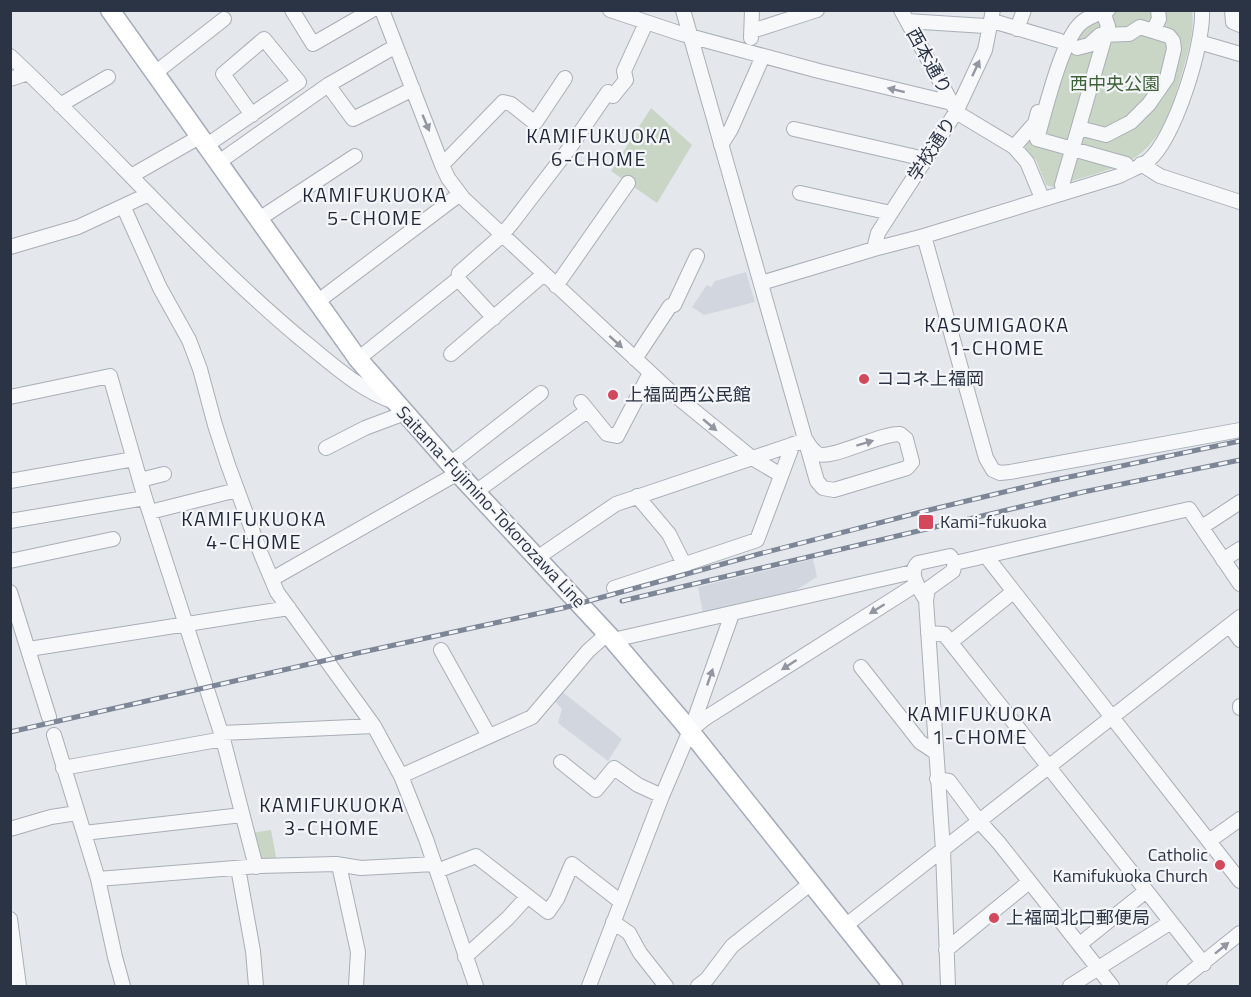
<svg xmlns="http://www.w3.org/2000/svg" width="1251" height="997" font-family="'Titillium Web','Noto Sans JP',sans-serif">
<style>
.built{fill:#d2d6de}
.green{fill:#c9d6c5}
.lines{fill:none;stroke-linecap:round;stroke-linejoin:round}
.minor-casing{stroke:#a9aeb7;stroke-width:16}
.major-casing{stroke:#a3abb8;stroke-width:21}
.minor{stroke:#f7f8fa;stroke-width:14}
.major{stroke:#fff;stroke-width:18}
.rail-casing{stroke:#7d8696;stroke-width:5}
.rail{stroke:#f4f6f9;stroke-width:3;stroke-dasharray:9;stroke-linecap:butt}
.oneway{fill:#9196a0}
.poi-dot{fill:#d1495b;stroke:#f4f6f9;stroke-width:2}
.labels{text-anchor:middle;stroke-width:4.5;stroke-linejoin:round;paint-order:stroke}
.street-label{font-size:18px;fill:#2b3445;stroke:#f4f6f9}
.park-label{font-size:18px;fill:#3f6138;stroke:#f4f6f9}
.poi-label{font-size:18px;fill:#2b3445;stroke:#f4f6f9;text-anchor:start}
.neighbourhood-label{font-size:20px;letter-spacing:1.5px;fill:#1d2536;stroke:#f4f6f9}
</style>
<rect width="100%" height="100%" fill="#e4e7ec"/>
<path class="built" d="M 746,272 L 755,302 L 704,315 L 692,307 L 707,285 L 711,287 L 715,281 Z
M 813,559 L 817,577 L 793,592 L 703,613 L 698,587 Z
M 560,690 L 622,739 L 608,761 L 558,723 L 562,709 L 552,698 Z"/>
<path class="green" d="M 1101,11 L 1192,11 C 1195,30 1188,51 1183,70 C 1174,102 1163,142 1131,160 C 1112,171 1075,179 1053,187 L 1046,185 L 1036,160 L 1023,145 L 1064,44 Z
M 651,108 L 692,145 L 657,203 L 611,171 Z
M 271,830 L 277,863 L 258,863 L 250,833 Z"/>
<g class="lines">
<g class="minor-casing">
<path id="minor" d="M 292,10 L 313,44 L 372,10
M 382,10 L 442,165 L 448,178 L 463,198 L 670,391 L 752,458 L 781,475
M 610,10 L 682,34 L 819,71 L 952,103
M 683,10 L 817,481 L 823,488 L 834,490 L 907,468 L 912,462 L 906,439 L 900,434 C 880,433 832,460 818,454 C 813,451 809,445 806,440
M 901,10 L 955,109
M 1108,10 C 1097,14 1086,17 1079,25 C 1061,44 1045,111 1037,139 L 1126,164
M 1202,10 C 1204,45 1175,138 1148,161 C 1140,167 1128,171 1119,176 L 924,236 L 986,458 L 993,470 L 1000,473 L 1010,472 L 1240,430
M 1232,10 L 1233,22 L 1240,25
M 907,21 L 985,26 L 996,22 L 1060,41
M 1017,29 L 1024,10
M 752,31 L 817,10
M 1153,31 L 1159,19 L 1158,10
M 751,38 L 752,10
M 1199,42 L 1240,54
M 1077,48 L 1089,45 L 1100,35 L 1129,34 L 1140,27 L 1169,36 L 1173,41 L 1174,49 L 1167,78 L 1149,104 L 1131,122 L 1106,135 L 1079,128
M 10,56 C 109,148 197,252 301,339 C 330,362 360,391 395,402
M 155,73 L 224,19
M 10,79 L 28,73
M 328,85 L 353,119 L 413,89
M 60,105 L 108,77
M 956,112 L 1014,147 L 1027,162 L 1042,198
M 794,129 L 925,159
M 207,145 L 299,82 L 264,39 L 223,74 L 252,115
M 721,145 L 731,129 L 763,56
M 1014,147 L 1035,123 L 1038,112
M 219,162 L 328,85 L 396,46
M 1141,164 L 1160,176 L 1240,202
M 442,165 L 503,102 L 511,104 L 535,123 L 565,78
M 131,176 L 201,136
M 1062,185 L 1108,26 L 1103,12
M 800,193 L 891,213
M 124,208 L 160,288 L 189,340 L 200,369 L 215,425 L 228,465 L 261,554 L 277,592 L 374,726 L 401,776 L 426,839 L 476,986
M 259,219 L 355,156
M 10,247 L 78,227 L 149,194
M 874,249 L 878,233 L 956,112 L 985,50 L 993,10
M 761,283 L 874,249 L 924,236
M 556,286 L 628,183
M 317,302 L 460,194
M 494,318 L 458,279 L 459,273 L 500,237 L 512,223 L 568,150 L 608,92 L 613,96 L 626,80 L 624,71 L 646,23
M 451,354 L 544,274
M 358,359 L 458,279
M 635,359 L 670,306 L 674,305 L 697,256
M 10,397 L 110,376 L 145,498 L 223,739 L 256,867
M 581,402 L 607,434 L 617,436 L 650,373
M 326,448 L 365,428 L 405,413
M 450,464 L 541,393
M 140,480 L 164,474
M 10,481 L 134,459
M 477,491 L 587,411
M 637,496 L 669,534 L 685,566
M 150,512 L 237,490
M 10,521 L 145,498
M 1202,527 L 1240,502
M 986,556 L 1240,881
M 537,558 L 616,504 L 806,440
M 1223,560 L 1240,549
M 10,561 L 113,539
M 955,563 L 1189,509 L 1240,584
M 272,579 L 458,473
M 614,588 L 757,540 L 793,444
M 10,592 L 49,717
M 926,600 C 920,590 907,573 918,563 L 950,556 L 955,563 L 953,571 L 928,589 L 926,600 L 943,850 L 948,986
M 1230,626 L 1240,640
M 928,633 L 944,634 L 1204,964
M 613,640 L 913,572
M 951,642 L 1013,592
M 29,649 L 289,608
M 441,650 L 489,736
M 861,667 L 920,742 L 935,752
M 1240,706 L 1240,708
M 692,729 L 704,719 L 917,584
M 221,733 L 374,726
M 54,735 L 98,879 L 115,957 L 123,986
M 561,762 L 596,790 L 614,768 L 638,785 L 662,796
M 63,768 L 223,739
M 401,776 L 532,717 L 588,651 L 607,634
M 937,779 L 949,781 L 979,821 L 999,843 L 1112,986
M 10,829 L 51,817 L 77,813
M 84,833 L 242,815
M 1209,841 L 1240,819
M 339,865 L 358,952 L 356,986
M 238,868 L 253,951 L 256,986
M 437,871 L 476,856 L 548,912 L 557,899 L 572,864 L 621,902
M 98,879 L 259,866 L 336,864 L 361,868 L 434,864
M 10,919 L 19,986
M 613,922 L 629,933 L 640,953 L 666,986
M 845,926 L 1240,617
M 1080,944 L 1146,891
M 946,950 L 1029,882
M 465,957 L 508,918 L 527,897
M 589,986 L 662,796 L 694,721 L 732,614
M 698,986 L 707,979 L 732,946 L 810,884
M 1070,986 L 1171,922
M 1174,986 L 1240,933"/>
</g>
<g class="major-casing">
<path id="major" d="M 110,10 L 358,359 L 458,473 L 613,640 L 682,721 L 893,986"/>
</g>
<use href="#minor" class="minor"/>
<use href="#major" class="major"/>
<g class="rail-casing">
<path id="rail" d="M 622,601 L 1083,492 L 1240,460
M 10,732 L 358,653 L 563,608 L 759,554 L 925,511 L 1050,481 L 1240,441"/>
</g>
<use href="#rail" class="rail"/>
</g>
<defs><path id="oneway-solid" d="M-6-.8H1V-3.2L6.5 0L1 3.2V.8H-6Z" transform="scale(1.5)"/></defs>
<g class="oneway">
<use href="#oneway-solid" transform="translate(976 68) rotate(-65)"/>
<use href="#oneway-solid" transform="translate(896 90) rotate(-166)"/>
<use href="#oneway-solid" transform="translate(426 123) rotate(67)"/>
<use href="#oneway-solid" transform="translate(616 342) rotate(42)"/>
<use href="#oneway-solid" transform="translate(710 425) rotate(40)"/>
<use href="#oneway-solid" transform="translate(865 443) rotate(-17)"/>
<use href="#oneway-solid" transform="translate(877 609) rotate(148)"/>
<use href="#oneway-solid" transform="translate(789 665) rotate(147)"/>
<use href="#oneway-solid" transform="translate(710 677) rotate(-71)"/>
<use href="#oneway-solid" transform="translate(1222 948) rotate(-39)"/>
</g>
<g class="poi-dot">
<circle cx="864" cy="379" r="6"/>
<circle cx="613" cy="395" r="6"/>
<rect x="918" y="514" width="16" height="16" rx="3"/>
<circle cx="1220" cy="865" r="6"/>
<circle cx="994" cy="918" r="6"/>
</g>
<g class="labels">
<g class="street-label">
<text transform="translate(929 61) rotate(61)" y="6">西本通り</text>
<text transform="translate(932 149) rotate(-57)" y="6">学校通り</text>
<text transform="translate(491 507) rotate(47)" y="6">Saitama-Fujimino-Tokorozawa Line</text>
</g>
<g class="park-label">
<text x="1115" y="90">西中央公園</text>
</g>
<g class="poi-label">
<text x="876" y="385">ココネ上福岡</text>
<text x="625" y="401">上福岡西公民館</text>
<text x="940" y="528">Kami-fukuoka</text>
<text x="1208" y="861" text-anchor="end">Catholic<tspan x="1208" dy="21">Kamifukuoka Church</tspan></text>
<text x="1006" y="924">上福岡北口郵便局</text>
</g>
<g class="neighbourhood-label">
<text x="599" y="143">KAMIFUKUOKA<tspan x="599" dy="23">6-CHOME</tspan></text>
<text x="375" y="202">KAMIFUKUOKA<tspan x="375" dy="23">5-CHOME</tspan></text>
<text x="997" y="332">KASUMIGAOKA<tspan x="997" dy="23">1-CHOME</tspan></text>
<text x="254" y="526">KAMIFUKUOKA<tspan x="254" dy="23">4-CHOME</tspan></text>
<text x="980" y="721">KAMIFUKUOKA<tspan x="980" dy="23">1-CHOME</tspan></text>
<text x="332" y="812">KAMIFUKUOKA<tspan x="332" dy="23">3-CHOME</tspan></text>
</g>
</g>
<rect width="1251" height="997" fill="none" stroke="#2b3445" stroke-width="24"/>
</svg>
